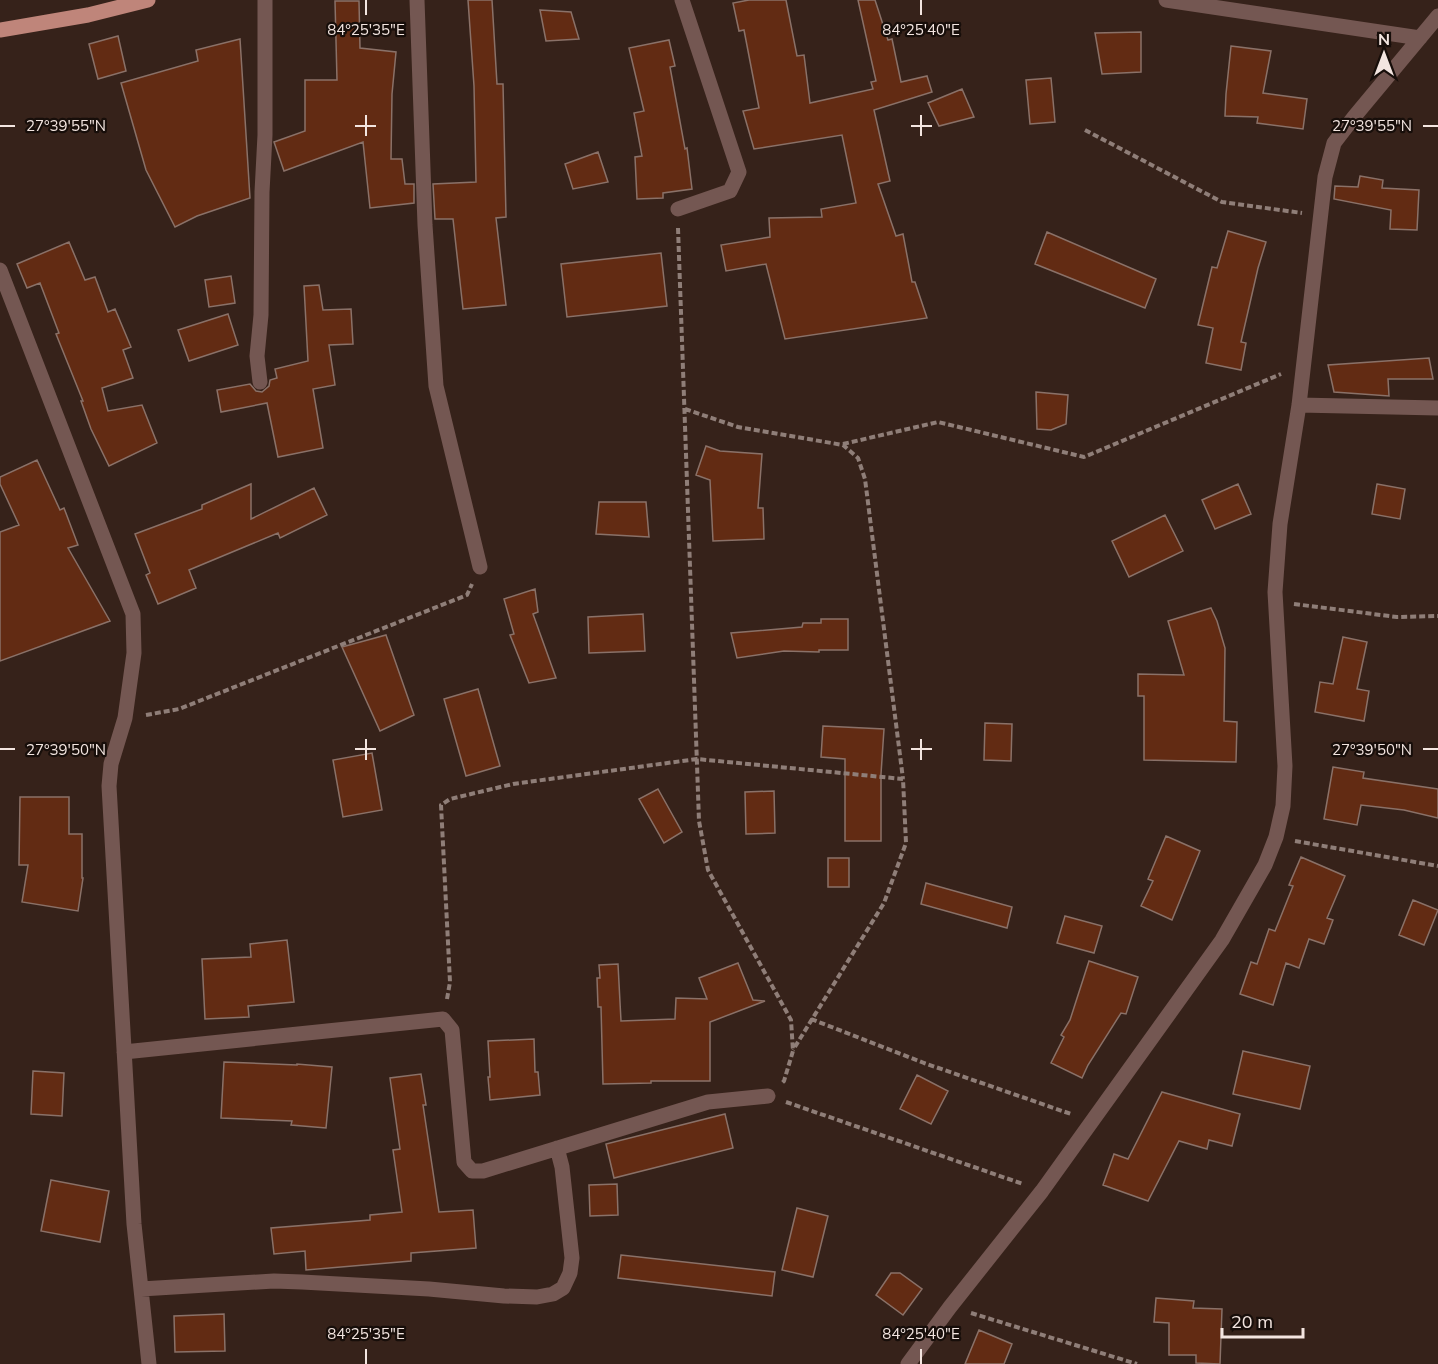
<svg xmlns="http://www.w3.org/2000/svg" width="1438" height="1364" font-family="Mulish,sans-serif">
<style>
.building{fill:#622b13;stroke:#8a7168;stroke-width:1.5}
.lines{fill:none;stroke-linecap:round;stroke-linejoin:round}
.path{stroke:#8f7e78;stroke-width:4;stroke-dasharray:6 3;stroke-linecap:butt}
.minor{stroke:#745752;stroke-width:15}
.major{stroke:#bf857a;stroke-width:15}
.ticks{fill:none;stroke:#f3e5e0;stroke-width:2}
.ticks-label{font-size:15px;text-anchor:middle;fill:#f3e5e0;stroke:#170e0a;stroke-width:4.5;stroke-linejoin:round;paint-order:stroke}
</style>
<rect width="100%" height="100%" fill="#36221a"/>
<path class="building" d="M 468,0 L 492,0 L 497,84 L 503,84 L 506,217 L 496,218 L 506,305 L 463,309 L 453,219 L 435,219 L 433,184 L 476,182 L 474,86 Z
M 749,0 L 786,0 L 797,56 L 804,55 L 810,103 L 873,89 L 871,82 L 876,81 L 858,0 L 875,0 L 888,40 L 892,39 L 901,82 L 927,76 L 932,92 L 874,110 L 890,181 L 878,184 L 896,236 L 903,234 L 912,282 L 915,282 L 927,318 L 785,339 L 766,264 L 726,271 L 721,245 L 770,237 L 769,218 L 822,217 L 821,209 L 856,203 L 842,135 L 754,149 L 743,111 L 759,108 L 744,30 L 739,31 L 733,3 Z
M 335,1 L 359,1 L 360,48 L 396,52 L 392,94 L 391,159 L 402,159 L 405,184 L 414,184 L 414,203 L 370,208 L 363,142 L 284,171 L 274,142 L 305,131 L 305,80 L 337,80 Z
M 540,10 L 571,12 L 579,39 L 546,41 Z
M 1141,32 L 1141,72 L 1102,74 L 1095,33 Z
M 118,36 L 126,71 L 98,79 L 89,44 Z
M 240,39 L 250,198 L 197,216 L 175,227 L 146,170 L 121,83 L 198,61 L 196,50 Z
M 669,40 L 675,66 L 670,67 L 685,149 L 687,148 L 692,189 L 663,193 L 663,198 L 637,199 L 635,157 L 642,156 L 634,113 L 644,111 L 629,48 Z
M 1231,46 L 1271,51 L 1263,93 L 1307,99 L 1303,129 L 1257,123 L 1258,117 L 1225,116 L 1226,94 Z
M 1051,78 L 1055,122 L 1030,124 L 1026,80 Z
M 962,89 L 974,117 L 939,126 L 928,103 Z
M 598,152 L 608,182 L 573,189 L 565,164 Z
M 1360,176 L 1383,180 L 1382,188 L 1419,190 L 1417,230 L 1390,229 L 1391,210 L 1334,199 L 1335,186 L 1358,187 Z
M 1228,231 L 1266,242 L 1258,268 L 1241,342 L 1246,343 L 1241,370 L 1206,363 L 1213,328 L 1198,325 L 1212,267 L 1217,268 Z
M 1047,232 L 1156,279 L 1145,308 L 1035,264 Z
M 69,242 L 85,280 L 95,277 L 108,312 L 115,309 L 131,347 L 123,350 L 133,378 L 102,388 L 108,411 L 142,405 L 157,443 L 109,466 L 91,429 L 81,401 L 83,401 L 56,334 L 59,333 L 40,283 L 27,288 L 17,264 Z
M 661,253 L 667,306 L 567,317 L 561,264 Z
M 231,276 L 235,303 L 209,307 L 205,280 Z
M 319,285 L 323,310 L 351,309 L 353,344 L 329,345 L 335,385 L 313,389 L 323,448 L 278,457 L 267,403 L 221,412 L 217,390 L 250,384 L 256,391 L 262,392 L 269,386 L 270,380 L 277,378 L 275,369 L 308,361 L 304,286 Z
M 228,314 L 238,345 L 189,361 L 178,330 Z
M 1429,358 L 1433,379 L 1388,379 L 1389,396 L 1334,392 L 1328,365 Z
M 1036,392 L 1068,395 L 1066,424 L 1051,430 L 1037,429 Z
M 706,446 L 720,451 L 762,454 L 758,508 L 763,508 L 764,539 L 713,541 L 710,480 L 696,475 Z
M 37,460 L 60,510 L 64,508 L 78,545 L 68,548 L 110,621 L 0,661 L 0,532 L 19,525 L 0,484 L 0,477 Z
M 251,484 L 251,519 L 314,488 L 327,515 L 280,538 L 278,533 L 189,570 L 196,588 L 158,604 L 146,575 L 150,573 L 135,534 L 202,509 L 202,505 Z
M 1238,484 L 1251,514 L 1215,529 L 1202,500 Z
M 1377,484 L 1405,489 L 1400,519 L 1372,514 Z
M 599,502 L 646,502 L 649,537 L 596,534 Z
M 1165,515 L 1183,551 L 1129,577 L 1112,541 Z
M 535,589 L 538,612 L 533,614 L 556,678 L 529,683 L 510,635 L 514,634 L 504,599 Z
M 1211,608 L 1217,621 L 1225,648 L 1224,721 L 1237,722 L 1236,762 L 1144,760 L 1144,696 L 1138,696 L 1138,674 L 1184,675 L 1168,621 Z
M 643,614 L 645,651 L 589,653 L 588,617 Z
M 821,619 L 848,619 L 848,650 L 819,650 L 819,652 L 784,651 L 737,658 L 731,633 L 802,627 L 803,623 L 821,623 Z
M 386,635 L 414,715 L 380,731 L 342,647 Z
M 1343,637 L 1367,642 L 1357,689 L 1369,691 L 1364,721 L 1315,712 L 1320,682 L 1333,684 Z
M 478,689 L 500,766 L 466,776 L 444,699 Z
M 985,723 L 1012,724 L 1011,761 L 984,760 Z
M 823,726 L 884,729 L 881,774 L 881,841 L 845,841 L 845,759 L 821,757 Z
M 372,753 L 382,810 L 343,817 L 333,760 Z
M 1333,767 L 1364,772 L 1363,778 L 1438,789 L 1438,818 L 1404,810 L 1361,805 L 1357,825 L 1324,819 Z
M 658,789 L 682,832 L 664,843 L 639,799 Z
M 774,791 L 775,833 L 746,834 L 745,792 Z
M 20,797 L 69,797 L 69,834 L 82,834 L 82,878 L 83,878 L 78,911 L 22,902 L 28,865 L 19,865 Z
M 1166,836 L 1200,851 L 1172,920 L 1141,906 L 1153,881 L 1148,879 Z
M 1301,857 L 1345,876 L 1327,918 L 1333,920 L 1324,944 L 1309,939 L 1299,968 L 1286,963 L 1273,1005 L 1240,994 L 1251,962 L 1257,964 L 1269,929 L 1275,931 L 1293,886 L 1289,885 Z
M 828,858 L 849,858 L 849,887 L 828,887 Z
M 926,883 L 1012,907 L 1007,928 L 921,904 Z
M 1413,900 L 1438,910 L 1424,945 L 1399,935 Z
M 1065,916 L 1102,926 L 1094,953 L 1057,943 Z
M 287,940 L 294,1002 L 248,1006 L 249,1017 L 205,1019 L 202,959 L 251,957 L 250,944 Z
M 1089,961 L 1138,977 L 1126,1014 L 1121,1013 L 1088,1065 L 1082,1078 L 1051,1063 L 1064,1037 L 1061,1035 L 1070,1020 Z
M 738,963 L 753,1000 L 765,1001 L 710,1022 L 710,1081 L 651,1081 L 651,1083 L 603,1084 L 601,1007 L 598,1007 L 597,978 L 600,978 L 599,965 L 618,964 L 621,1021 L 675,1019 L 676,998 L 707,999 L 699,978 Z
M 534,1039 L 535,1072 L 538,1072 L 540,1095 L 490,1100 L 488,1077 L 490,1077 L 488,1041 Z
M 1243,1051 L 1310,1066 L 1300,1109 L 1233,1094 Z
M 224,1062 L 297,1065 L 297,1064 L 332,1067 L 326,1128 L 291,1125 L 292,1121 L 221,1118 Z
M 33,1071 L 64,1073 L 62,1116 L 31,1114 Z
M 421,1074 L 426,1105 L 423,1105 L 439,1212 L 473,1210 L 476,1248 L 411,1253 L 411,1261 L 306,1270 L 305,1251 L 274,1254 L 271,1228 L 370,1220 L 370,1215 L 402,1212 L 393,1150 L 400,1149 L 390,1078 Z
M 917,1075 L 948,1091 L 931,1124 L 900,1109 Z
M 1162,1092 L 1240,1114 L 1232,1146 L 1209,1140 L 1207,1149 L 1179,1141 L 1148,1201 L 1103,1185 L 1114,1154 L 1128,1159 Z
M 725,1114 L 733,1148 L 614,1178 L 606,1144 Z
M 51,1180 L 109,1191 L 100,1242 L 41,1231 Z
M 617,1184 L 618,1215 L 590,1216 L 589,1185 Z
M 797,1208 L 828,1216 L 813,1277 L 782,1270 Z
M 621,1255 L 775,1272 L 772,1296 L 618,1278 Z
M 891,1273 L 900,1273 L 922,1289 L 903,1315 L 876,1295 Z
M 1156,1298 L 1194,1301 L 1193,1308 L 1222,1309 L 1220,1364 L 1196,1363 L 1196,1355 L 1169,1355 L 1169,1323 L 1154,1322 Z
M 224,1314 L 225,1351 L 175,1352 L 174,1316 Z
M 979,1330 L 1012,1344 L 1004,1364 L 965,1364 Z"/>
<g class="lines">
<path class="path" d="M 1085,130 L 1222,202 L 1302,213
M 678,228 L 699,821 L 708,870 L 791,1020 L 793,1051 L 784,1081 L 782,1083
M 685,409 L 738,427 L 843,445 L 858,458 L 865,479 L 903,779
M 843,444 L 938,422 L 1084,457 L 1281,374
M 1294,604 L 1397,617 L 1438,616
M 146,715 L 179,709 L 467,595 L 472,584
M 1295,841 L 1438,866
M 447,999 L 450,982 L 441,805 L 450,799 L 513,784 L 697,759 L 903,779 L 906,843 L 884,903 L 793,1050
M 811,1019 L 924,1063 L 1071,1114
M 786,1102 L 1023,1184
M 971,1313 L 1137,1364"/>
<path class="minor" d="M 417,0 L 425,225 L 436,386 L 480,567
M 1166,0 L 1420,38
M 678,209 L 730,191 L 739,172 L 682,0
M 0,270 L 133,614 L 134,653 L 125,718 L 111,764 L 109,786 L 134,1224 L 149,1364
M 260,382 L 257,356 L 261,315 L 262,192 L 265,135 L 265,0
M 1299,405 L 1438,408
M 124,1052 L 443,1019 L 452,1030 L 464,1162 L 472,1171 L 483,1171 L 708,1102 L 768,1096
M 141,1289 L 274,1281 L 302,1282 L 429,1289 L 504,1296 L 537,1297 L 553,1294 L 563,1288 L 570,1273 L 572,1258 L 562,1167 L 557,1148
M 908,1364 L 950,1307 L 1042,1191 L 1222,940 L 1265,865 L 1276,837 L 1283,806 L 1285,766 L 1275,592 L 1280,524 L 1299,405 L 1325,177 L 1334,143 L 1354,117 L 1438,16"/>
<path class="major" d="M 0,30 L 88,15 L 148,0"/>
</g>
<path class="ticks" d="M 366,0 L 366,15M 921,0 L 921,15M 366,115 L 366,136M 921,115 L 921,136M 0,126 L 15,126M 355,126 L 376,126M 911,126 L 932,126M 1423,126 L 1438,126M 366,739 L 366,760M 921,739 L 921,760M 0,749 L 15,749M 355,749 L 376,749M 911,749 L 932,749M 1423,749 L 1438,749M 366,1349 L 366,1364M 921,1349 L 921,1364"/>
<g class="ticks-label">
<text x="366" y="35">84°25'35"E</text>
<text x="921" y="35">84°25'40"E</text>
<text x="66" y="131">27°39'55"N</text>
<text x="1372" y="131">27°39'55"N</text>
<text x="66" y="755">27°39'50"N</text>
<text x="1372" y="755">27°39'50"N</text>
<text x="366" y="1339">84°25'35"E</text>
<text x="921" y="1339">84°25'40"E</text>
</g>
<g transform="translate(1384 54)" stroke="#170e0a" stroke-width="4.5" paint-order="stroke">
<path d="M0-4.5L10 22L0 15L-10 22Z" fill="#f3e5e0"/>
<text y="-9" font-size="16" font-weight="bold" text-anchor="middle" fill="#f3e5e0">N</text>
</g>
<path d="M1222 1328v9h81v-9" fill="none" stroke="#f3e5e0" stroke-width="3"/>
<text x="1231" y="1328" font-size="18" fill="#f3e5e0" stroke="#170e0a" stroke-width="4.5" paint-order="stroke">20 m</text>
</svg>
